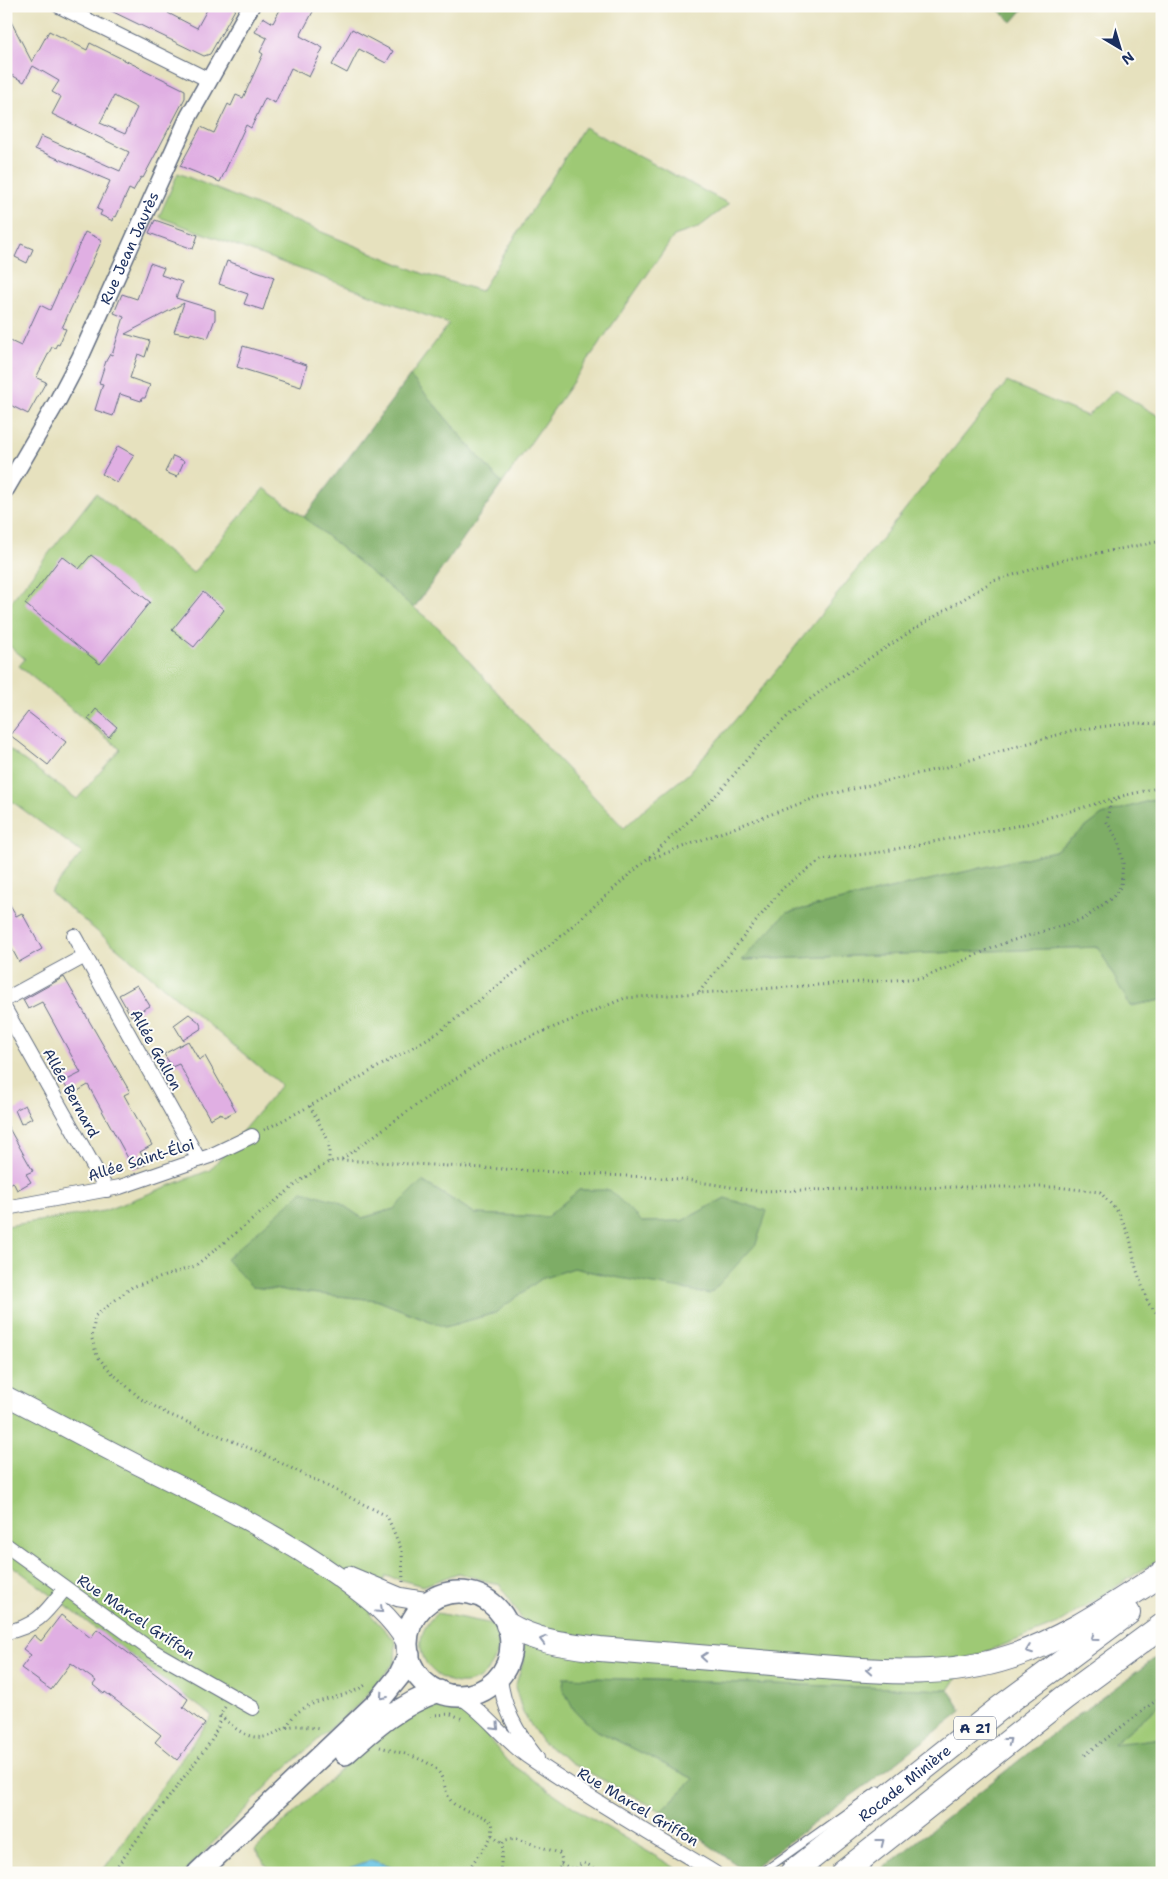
<svg xmlns="http://www.w3.org/2000/svg" width="1168" height="1879" font-family="'Shantell Sans',sans-serif">
<style>
.green{fill:#9ec975;stroke:#5c7c6a;fill-rule:evenodd}
.forest{fill:#7ead66;stroke:#4c6e62}
.water{fill:#63c1e1;stroke:#3f78a0}
.building{fill:#e0afe3;fill-rule:evenodd}
.lines{fill:none;stroke-linecap:round;stroke-linejoin:round}
.service-casing{stroke:#626d80;stroke-width:9}
.minor-casing{stroke:#626d80;stroke-width:16}
.tertiary-casing{stroke:#626d80;stroke-width:19}
.secondary-casing{stroke:#626d80;stroke-width:21}
.primary-casing{stroke:#626d80;stroke-width:24}
.motorway-casing{stroke:#626d80;stroke-width:26}
.path{stroke:#626d80;stroke-width:3;stroke-dasharray:1 4;stroke-linecap:butt}
.service{stroke:#fff;stroke-width:7}
.minor{stroke:#fff;stroke-width:14}
.tertiary{stroke:#fff;stroke-width:16}
.secondary{stroke:#fff;stroke-width:19}
.primary{stroke:#fff;stroke-width:21}
.motorway{stroke:#fff;stroke-width:24}
.oneway{stroke:#8d97ae}
.labels{text-anchor:middle;stroke-width:4;stroke-linejoin:round;paint-order:stroke}
.shield{fill:#fdfcf7;stroke:#5f6c8c;stroke-width:1}
.shield-label{font-size:14px;font-weight:bold;fill:#1b2f5e}
.street-label{font-size:15px;fill:#1b2f5e;stroke:#fdfcf7}
</style>
<rect width="100%" height="100%" fill="#fdfcf7"/>
<filter id="ink" filterUnits="userSpaceOnUse"><feTurbulence type="fractalNoise" baseFrequency=".02" numOctaves="2"/><feDisplacementMap in="SourceGraphic" scale="10" xChannelSelector="R" yChannelSelector="G"/><feConvolveMatrix kernelMatrix="1 2 1 2 8 2 1 2 1" color-interpolation-filters="sRGB"/></filter>
<filter id="wash" filterUnits="userSpaceOnUse"><feTurbulence type="fractalNoise" baseFrequency=".0096" numOctaves="4" result="noise"/><feDisplacementMap in="SourceGraphic" scale="20" xChannelSelector="R" yChannelSelector="G"/><feGaussianBlur stdDeviation="1.12" result="paint"/><feColorMatrix in="noise" values="0 0 0 0 0 0 0 0 0 0 0 0 0 0 0 0 0 1.4 0 .05"/><feComposite in="paint" operator="in"/></filter>
<g filter="url(#wash)">
<rect width="100%" height="100%" fill="#e6e1be"/>
<path class="green" d="M 584,127 L 729,204 L 698,228 L 674,236 L 502,484 L 410,376 L 449,324 L 159,217 L 178,173 L 424,274 L 481,291 Z
M 1007,382 L 1087,416 L 1115,390 L 1162,418 L 1162,797 L 1102,815 L 1055,851 L 786,913 L 743,960 L 1099,947 L 1130,1006 L 1162,1000 L 1162,1557 L 1058,1624 L 970,1658 L 949,1690 L 564,1677 L 563,1689 L 575,1711 L 594,1729 L 694,1779 L 661,1811 L 575,1765 L 542,1742 L 523,1713 L 515,1687 L 524,1659 L 523,1621 L 500,1585 L 458,1573 L 423,1586 L 386,1576 L 370,1614 L 396,1642 L 395,1662 L 360,1703 L 280,1773 L 184,1873 L 101,1873 L 212,1716 L 6,1561 L 6,1226 L 104,1211 L 210,1170 L 281,1085 L 50,892 L 82,853 L 6,797 L 6,747 L 77,799 L 120,749 L 19,666 L 25,659 L 6,643 L 6,608 L 96,493 L 193,573 L 264,488 L 304,517 L 440,629 L 553,754 L 624,828 L 650,804 L 688,774 L 755,697 ZM 422,1181 L 476,1214 L 547,1217 L 579,1190 L 610,1191 L 642,1222 L 682,1221 L 725,1198 L 614,1277 L 574,1268 L 541,1279 L 495,1313 L 445,1327 L 376,1300 L 252,1287 L 337,1201 L 362,1218 L 394,1209 Z
M 437,1613 L 493,1624 C 499,1636 500,1648 494,1661 C 469,1715 386,1659 437,1613 Z
M 447,1701 L 464,1707 L 507,1761 L 581,1812 L 684,1873 L 272,1873 L 255,1850 L 330,1779 L 390,1727 L 426,1704 Z
M 1162,1703 L 1162,1738 L 1112,1745 Z"/>
<path class="forest" d="M 994,6 L 1026,6 L 1012,22 Z
M 410,376 L 502,484 L 414,608 L 304,517 Z
M 1162,797 L 1162,1000 L 1130,1006 L 1098,947 L 742,960 L 786,913 L 1055,851 L 1102,815 Z
M 422,1181 L 476,1214 L 547,1217 L 579,1190 L 610,1190 L 642,1222 L 682,1221 L 725,1198 L 767,1211 L 756,1244 L 710,1294 L 614,1277 L 574,1268 L 541,1279 L 495,1313 L 445,1327 L 376,1300 L 252,1287 L 226,1259 L 303,1191 L 337,1201 L 362,1218 L 394,1209 Z
M 1162,1653 L 1162,1703 L 1113,1744 L 1162,1738 L 1162,1873 L 877,1873 L 1046,1739 Z
M 564,1677 L 949,1690 L 962,1711 L 888,1769 L 747,1872 L 661,1811 L 694,1779 L 594,1729 L 575,1711 L 563,1689 Z"/>
<path class="water" d="M 371,1860 L 415,1873 L 347,1873 L 349,1868 Z"/>
<g id="blocks">
<path class="building" d="M 101,6 L 172,6 L 168,13 L 197,28 L 209,6 L 237,6 L 210,54 L 204,56 Z
M 282,6 L 316,6 L 300,36 L 323,48 L 309,77 L 291,68 L 275,103 L 265,98 L 251,128 L 246,125 L 220,182 L 180,166 L 201,127 L 214,133 L 228,104 L 231,106 L 236,95 L 243,98 L 263,54 L 260,52 L 267,38 L 255,32 L 263,17 L 273,23 Z
M 6,12 L 32,62 L 49,31 L 87,50 L 90,43 L 185,90 L 185,98 L 143,178 L 141,177 L 133,191 L 129,189 L 116,217 L 114,216 L 113,221 L 100,215 L 102,211 L 97,209 L 110,181 L 35,149 L 41,136 L 120,171 L 129,152 L 52,114 L 61,97 L 52,92 L 59,81 L 33,66 L 24,82 L 6,72 ZM 114,96 L 137,108 L 125,134 L 100,123 Z
M 352,29 L 393,51 L 386,63 L 359,49 L 347,73 L 332,65 Z
M 155,220 L 198,235 L 193,249 L 149,233 Z
M 85,232 L 102,240 L 62,328 L 66,329 L 59,345 L 57,344 L 55,348 L 52,347 L 38,374 L 37,378 L 46,382 L 28,414 L 12,406 L 6,397 L 6,339 L 21,346 L 40,305 L 50,310 Z
M 21,244 L 33,249 L 27,263 L 15,257 Z
M 227,261 L 274,277 L 263,310 L 244,304 L 248,294 L 219,284 Z
M 150,263 L 164,268 L 161,275 L 182,282 L 176,298 L 215,310 L 215,319 L 208,338 L 191,333 L 190,335 L 174,332 L 184,303 L 125,334 L 150,341 L 145,357 L 138,354 L 130,378 L 150,385 L 145,398 L 142,398 L 141,401 L 120,394 L 113,416 L 95,410 L 103,384 L 99,383 L 106,361 L 110,354 L 112,355 L 124,317 L 114,313 L 122,294 L 137,299 Z
M 243,346 L 307,365 L 301,387 L 237,367 Z
M 118,446 L 134,455 L 117,483 L 102,474 Z
M 173,456 L 184,461 L 177,477 L 165,472 Z
M 91,555 L 150,602 L 100,664 L 25,604 L 62,556 L 79,569 Z
M 203,592 L 224,610 L 194,647 L 172,630 Z
M 96,709 L 117,727 L 109,737 L 88,719 Z
M 28,712 L 66,742 L 48,765 L 10,735 Z
M 6,899 L 16,916 L 22,913 L 42,949 L 19,962 L 6,938 Z
M 64,977 L 130,1092 L 124,1095 L 152,1145 L 140,1152 L 147,1164 L 134,1169 L 88,1085 L 71,1095 L 63,1082 L 81,1073 L 42,1002 L 28,1009 L 23,1000 Z
M 137,985 L 150,1006 L 131,1016 L 119,995 Z
M 189,1014 L 199,1022 L 202,1028 L 183,1040 L 174,1025 Z
M 188,1041 L 199,1060 L 205,1056 L 236,1111 L 224,1117 L 221,1113 L 210,1119 L 179,1064 L 172,1067 L 164,1054 Z
M 25,1105 L 32,1118 L 21,1124 L 15,1110 Z
M 6,1123 L 33,1171 L 26,1174 L 31,1182 L 17,1190 L 13,1182 L 6,1186 Z
M 61,1615 L 91,1638 L 97,1629 L 188,1699 L 183,1707 L 205,1724 L 177,1760 L 155,1742 L 161,1735 L 105,1692 L 104,1694 L 93,1685 L 96,1681 L 71,1663 L 51,1690 L 21,1668 L 31,1655 L 23,1649 L 34,1635 L 41,1641 Z"/>
</g>
</g>
<g filter="url(#ink)">
<use href="#blocks" fill-opacity="0" stroke="#626d80" stroke-width="1"/>
<g class="lines">
<g class="service-casing">
<path id="service" d="M 761,1873 L 878,1790"/>
</g>
<g class="minor-casing">
<path id="minor" d="M 59,6 L 209,80
M 74,936 L 199,1160
M 6,999 L 85,956
M 6,1011 L 107,1190
M 6,1208 L 120,1187 L 210,1156 L 252,1136
M 6,1545 L 151,1650 L 253,1708
M 6,1632 C 37,1627 47,1611 65,1588
M 500,1676 C 502,1707 517,1733 537,1758
M 459,1696 C 486,1713 502,1738 527,1756 C 588,1798 652,1835 715,1873"/>
</g>
<g class="tertiary-casing">
<g id="tertiary">
<path id="s1" d="M 6,489 L 58,400 L 80,358 L 189,116 L 251,6"/>
</g>
</g>
<g class="secondary-casing">
<path id="secondary" d="M 6,1396 C 49,1418 91,1441 134,1463 C 204,1498 276,1532 340,1578 C 366,1597 391,1615 407,1644
M 349,1576 L 399,1597 L 429,1602"/>
</g>
<g class="primary-casing">
<path id="primary" d="M407 1644a52 52 0 1 1 104 0a52 52 0 1 1-104 0Z
M 345,1754 C 374,1728 401,1704 439,1691
M 198,1873 L 378,1702 L 399,1676 L 409,1655"/>
</g>
<g class="motorway-casing">
<g id="motorway">
<path d="M 508,1625 C 536,1642 568,1645 600,1649 C 665,1654 731,1660 796,1665 C 867,1670 940,1680 1010,1657 C 1066,1639 1113,1605 1162,1574"/>
<path id="s2" d="M 792,1873 L 1000,1708 L 1128,1613"/>
<path d="M 843,1873 L 1064,1698 L 1162,1626"/>
</g>
</g>
<path class="path" d="M 650,859 L 815,798 L 946,767 L 1074,730 L 1133,723 L 1162,724
M 699,992 L 783,888 L 821,860 L 880,852 L 1026,824 L 1119,797
M 310,1106 L 329,1142 L 329,1162
M 264,1130 L 310,1106 L 439,1032 L 561,936 L 675,834 L 719,792 L 767,736 L 789,715 L 833,682 L 916,628 L 993,581 L 1067,559 L 1162,541
M 342,1159 L 422,1101 L 501,1049 L 625,998 L 923,978 L 1004,943 L 1084,919 L 1113,897 L 1121,886 L 1123,863 L 1118,840 L 1107,822 L 1110,803 L 1122,796 L 1162,787
M 403,1582 L 402,1551 L 387,1516 L 261,1453 L 168,1414 L 141,1399 L 111,1372 L 97,1356 L 92,1339 L 95,1316 L 132,1287 L 195,1266 L 304,1178 L 329,1162 L 341,1160 L 680,1179 L 756,1191 L 959,1187 L 1056,1187 L 1100,1192 L 1119,1213 L 1130,1238 L 1136,1268 L 1148,1303 L 1162,1319
M 225,1707 L 220,1715 C 233,1727 249,1742 268,1736 C 277,1733 284,1727 293,1726 C 302,1725 312,1728 320,1729
M 431,1715 L 451,1714 L 463,1719
M 287,1727 C 300,1695 343,1703 368,1683
M 380,1747 C 397,1752 434,1759 441,1776 C 446,1786 445,1796 454,1804 C 465,1813 482,1813 492,1823 C 497,1841 473,1856 468,1873
M 1085,1755 L 1162,1696
M 492,1835 L 503,1843
M 561,1864 L 575,1870
M 115,1869 L 211,1741 L 218,1727 L 220,1715
M 500,1873 L 503,1843 L 506,1840 L 515,1838 L 559,1853 C 564,1860 561,1866 557,1873
M 575,1873 L 577,1866 L 584,1863 L 605,1873
M 670,1873 L 675,1866"/>
<use href="#service" class="service"/>
<use href="#minor" class="minor"/>
<use href="#tertiary" class="tertiary"/>
<use href="#secondary" class="secondary"/>
<use href="#primary" class="primary"/>
<use href="#motorway" class="motorway"/>
</g>
<defs><path id="oneway-chevron" d="M-2-3.5L2.5 0L-2 3.5" fill="none" stroke-width="1.6" stroke-linecap="round" stroke-linejoin="round" transform="scale(1.25)"/></defs>
<g class="oneway">
<use href="#oneway-chevron" transform="translate(380 1610) rotate(42)"/>
<use href="#oneway-chevron" transform="translate(1094 1638) rotate(144)"/>
<use href="#oneway-chevron" transform="translate(543 1640) rotate(-165)"/>
<use href="#oneway-chevron" transform="translate(1029 1650) rotate(159)"/>
<use href="#oneway-chevron" transform="translate(704 1657) rotate(-175)"/>
<use href="#oneway-chevron" transform="translate(869 1670) rotate(-176)"/>
<use href="#oneway-chevron" transform="translate(383 1696) rotate(131)"/>
<use href="#oneway-chevron" transform="translate(496 1727) rotate(47)"/>
<use href="#oneway-chevron" transform="translate(1008 1741) rotate(-38)"/>
<use href="#oneway-chevron" transform="translate(881 1842) rotate(-38)"/>
</g>
</g>
<g class="labels">
<rect class="shield" x="954" y="1716.5" width="42" height="23" rx="4"/>
<g class="shield-label">
<text x="975" y="1733">A 21</text>
</g>
<g class="street-label">
<text dy="5" stroke="none"><textPath href="#s1" startOffset="271">Rue Jean Jaurès</textPath></text>
<text transform="translate(156 1050) rotate(61)" y="5">Allée Gallon</text>
<text transform="translate(71 1093) rotate(61)" y="5">Allée Bernard</text>
<text transform="translate(141 1160) rotate(-17)" y="5">Allée Saint-Éloi</text>
<text transform="translate(136 1617) rotate(34)" y="5">Rue Marcel Griffon</text>
<text dy="5" stroke="none"><textPath href="#s2" startOffset="144">Rocade Minière</textPath></text>
<text transform="translate(638 1807) rotate(31)" y="5">Rue Marcel Griffon</text>
</g>
</g>
<rect width="1168" height="1879" fill="none" stroke="#fdfcf7" stroke-width="25"/>
<g transform="translate(1120 48) rotate(142)" stroke="#fdfcf7" stroke-width="4" paint-order="stroke">
<path d="M0-4L9 19L0 12L-9 19Z" fill="#1b2f5e"/>
<text y="-8" font-size="14" font-weight="bold" text-anchor="middle" fill="#1b2f5e">N</text>
</g>
</svg>
